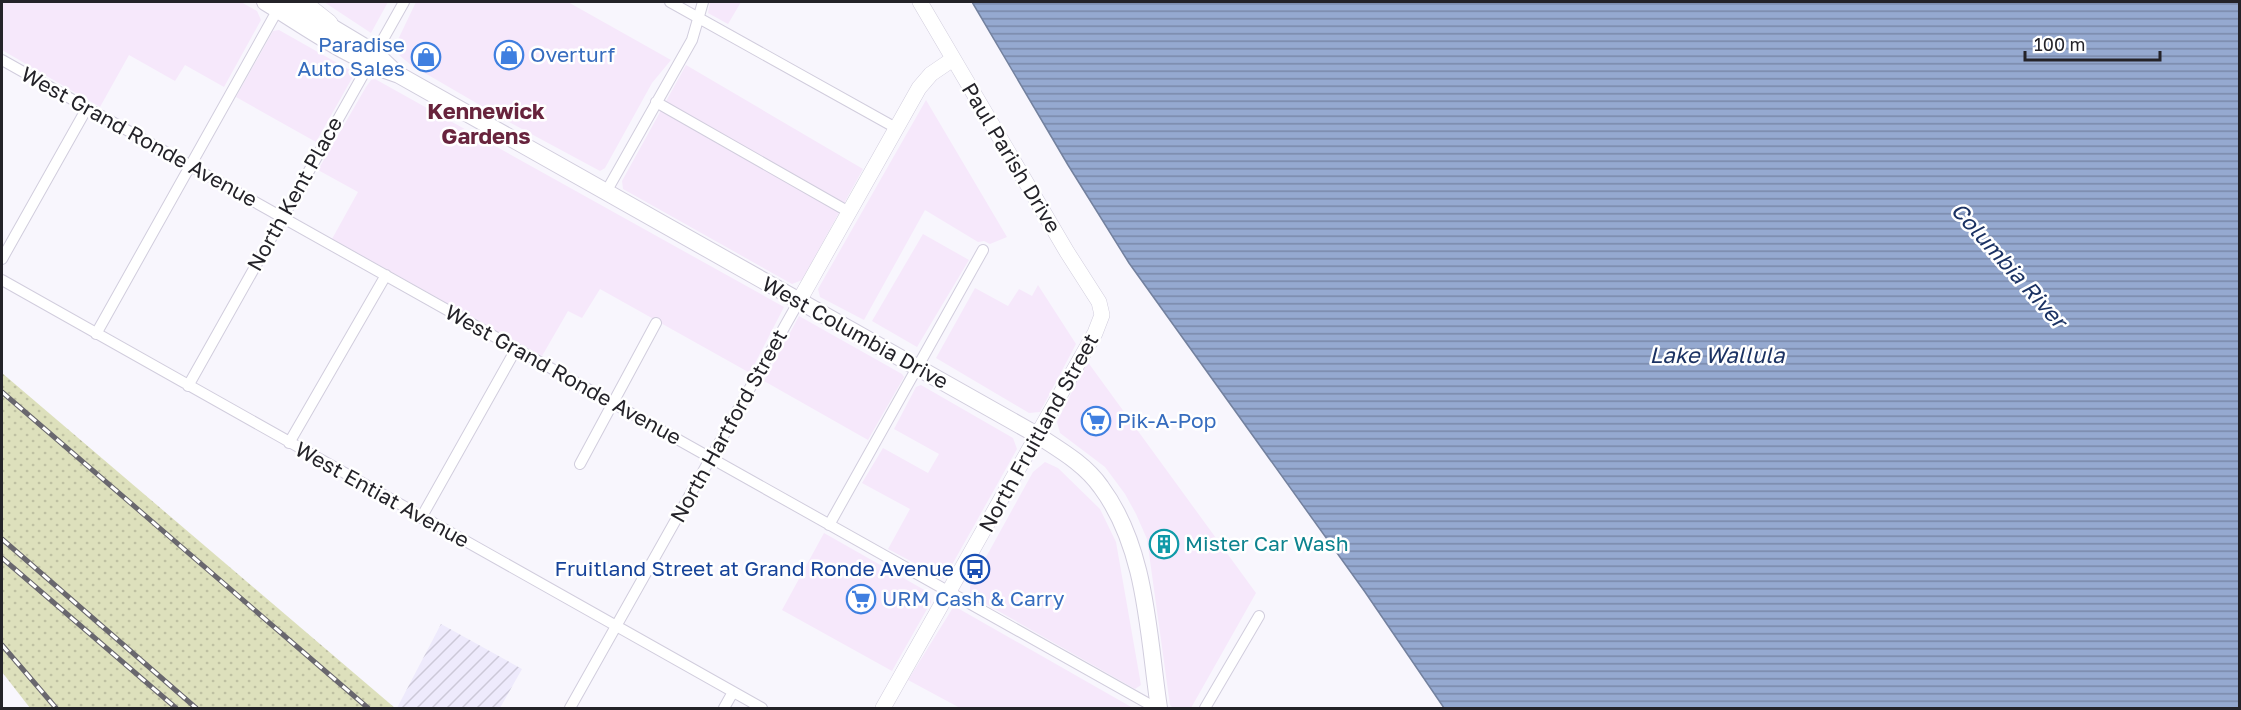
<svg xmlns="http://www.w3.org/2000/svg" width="2241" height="710" font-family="'Golos Text',sans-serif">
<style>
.commercial{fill:#f6e8fb}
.industrial{fill:url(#industrial-furrows)}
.grass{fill:url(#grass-dots)}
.water{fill:url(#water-rules);stroke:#73819e;stroke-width:1.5}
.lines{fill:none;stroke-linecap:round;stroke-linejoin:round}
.street-casing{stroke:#d1cddd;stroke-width:12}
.secondary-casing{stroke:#d1cddd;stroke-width:16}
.primary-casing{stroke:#d1cddd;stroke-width:18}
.highway-casing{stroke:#d1cddd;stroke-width:21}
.street{stroke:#fff;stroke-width:10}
.secondary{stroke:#fff;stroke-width:15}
.primary{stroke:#fff;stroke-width:16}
.highway{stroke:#fff;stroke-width:20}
.rail-casing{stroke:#69676e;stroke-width:5}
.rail{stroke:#fff;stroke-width:3;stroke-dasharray:9;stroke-linecap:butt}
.labels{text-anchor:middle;stroke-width:5;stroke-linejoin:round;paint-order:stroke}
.shop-label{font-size:21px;fill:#366cbe;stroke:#fff;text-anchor:start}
.street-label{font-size:21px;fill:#242329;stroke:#fff}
.culture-label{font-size:21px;fill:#0d838f;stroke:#fff;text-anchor:start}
.transit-label{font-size:21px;fill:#164399;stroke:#fff;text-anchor:end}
.neighbourhood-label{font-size:22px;font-weight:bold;fill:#68243d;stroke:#fff}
.water-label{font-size:22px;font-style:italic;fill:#1b3263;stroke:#fff}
</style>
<defs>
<pattern id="industrial-furrows" width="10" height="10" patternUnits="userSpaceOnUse" patternTransform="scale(1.5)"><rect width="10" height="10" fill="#eeeafc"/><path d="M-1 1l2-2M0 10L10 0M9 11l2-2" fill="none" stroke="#ccc8d8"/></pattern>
<pattern id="grass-dots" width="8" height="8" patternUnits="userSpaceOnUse" patternTransform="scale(1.5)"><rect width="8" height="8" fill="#dde0bc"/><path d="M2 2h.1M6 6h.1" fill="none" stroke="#bec0a2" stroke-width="1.8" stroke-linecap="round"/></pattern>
<pattern id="water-rules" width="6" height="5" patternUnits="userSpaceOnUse" patternTransform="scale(1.5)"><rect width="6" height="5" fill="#95a9d0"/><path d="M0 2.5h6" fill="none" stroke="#7989a9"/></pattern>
</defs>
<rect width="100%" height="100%" fill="#f8f6fd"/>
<path class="commercial" d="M 2,2 L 241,2 L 257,11 L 261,20 L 224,87 L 185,65 L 175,81 L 129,55 L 100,107 L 2,50 Z
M 324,2 L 388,2 L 371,33 Z
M 416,2 L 568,2 L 671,60 L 652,83 L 605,168 L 600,171 L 509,122 L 411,65 L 393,50 Z
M 710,2 L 741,2 L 728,24 L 708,13 Z
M 279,30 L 355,73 L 316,142 L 236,97 L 273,31 Z
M 686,65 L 863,169 L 802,280 L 792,284 L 623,189 L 622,181 Z
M 375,79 L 784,307 L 750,373 L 600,289 L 582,318 L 568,311 L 542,356 L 332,239 L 358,192 L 318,170 L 366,87 L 371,80 Z
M 926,100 L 1007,237 L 990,244 L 984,241 L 978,242 L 925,210 L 864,320 L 820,297 L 818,289 Z
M 923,234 L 969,260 L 917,347 L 872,321 Z
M 1038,285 L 1076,344 L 1040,412 L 1029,413 L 936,358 L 975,288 L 1008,306 L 1019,289 L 1032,296 Z
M 799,316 L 902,374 L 904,377 L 868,440 L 764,381 Z
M 1087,361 L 1256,593 L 1191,708 L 1173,708 L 1170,705 L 1147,539 L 1136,514 L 1125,494 L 1105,467 L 1060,433 L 1057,422 Z
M 921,385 L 1013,438 L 1017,449 L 944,579 L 888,549 L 910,509 L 862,483 L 883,448 L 928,473 L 939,454 L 894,429 L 916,387 Z
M 1045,462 L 1058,468 L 1100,509 L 1116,542 L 1141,685 L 1135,689 L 970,595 L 970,586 L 1033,472 Z
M 824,533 L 928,592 L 931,602 L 892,671 L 782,610 Z
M 954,606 L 1133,708 L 960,708 L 908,680 Z"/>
<path class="industrial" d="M 441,624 L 522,669 L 500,708 L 397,708 Z"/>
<path class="grass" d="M 2,373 L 395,708 L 30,708 L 2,672 Z"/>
<path class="water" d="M 972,2 L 2239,2 L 2239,708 L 1444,708 L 1365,592 L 1129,263 L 1068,165 Z"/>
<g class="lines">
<g class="street-casing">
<path id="street" d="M 670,2 L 896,128
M 2,60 L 1156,708
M 656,102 L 849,212
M 606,192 L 692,40 L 703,2
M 2,259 L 87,108
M 2,280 L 762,708
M 96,334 L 282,2
M 188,386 L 404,2
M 289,443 L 386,275
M 580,464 L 656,323
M 421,518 L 516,349
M 829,525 L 983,250
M 570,708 L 799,301
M 724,708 L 733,692
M 1205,708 L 1259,616"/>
</g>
<g class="secondary-casing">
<path id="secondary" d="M 799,301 L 919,88 L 931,74 L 953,59
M 883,708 L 1095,333 L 1102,315 L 1099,302 L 1067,252 L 920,2"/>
</g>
<g class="primary-casing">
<path id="primary" d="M 265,2 C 309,29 350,59 399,75 L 1037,435 C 1060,450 1085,464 1101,487 C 1147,549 1148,635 1159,708
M 290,2 L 375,53 L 394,71"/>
</g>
<g class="highway-casing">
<path id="highway" d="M 300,2 L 328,24"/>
</g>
<use href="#street" class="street"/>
<use href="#secondary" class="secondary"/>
<use href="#primary" class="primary"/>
<use href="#highway" class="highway"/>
<g class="rail-casing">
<path id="rail" d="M 2,392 L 368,708
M 2,539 L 196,708
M 2,558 L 176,708
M 2,645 L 56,708"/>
</g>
<use href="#rail" class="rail"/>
</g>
<defs>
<g id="shop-ring" transform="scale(1.5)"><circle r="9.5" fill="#fff" stroke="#3f7fe0" stroke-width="1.5"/><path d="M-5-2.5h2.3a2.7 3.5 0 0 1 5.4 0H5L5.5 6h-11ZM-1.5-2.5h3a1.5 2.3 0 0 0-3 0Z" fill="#3f7fe0"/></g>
<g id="supermarket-ring" transform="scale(1.5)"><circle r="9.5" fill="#fff" stroke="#3f7fe0" stroke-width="1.5"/><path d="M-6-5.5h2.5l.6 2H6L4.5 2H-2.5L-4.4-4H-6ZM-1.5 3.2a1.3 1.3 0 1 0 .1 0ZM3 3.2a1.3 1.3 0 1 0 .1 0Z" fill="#3f7fe0"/></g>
<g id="building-ring" transform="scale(1.5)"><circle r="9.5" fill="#fff" stroke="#0f9aa8" stroke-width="1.5"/><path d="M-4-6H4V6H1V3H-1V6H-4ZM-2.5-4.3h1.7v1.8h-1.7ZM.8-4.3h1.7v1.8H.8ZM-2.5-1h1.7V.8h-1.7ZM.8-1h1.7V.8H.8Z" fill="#0f9aa8"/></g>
<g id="bus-ring" transform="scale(1.5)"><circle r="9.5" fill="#fff" stroke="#1a4fb4" stroke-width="1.5"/><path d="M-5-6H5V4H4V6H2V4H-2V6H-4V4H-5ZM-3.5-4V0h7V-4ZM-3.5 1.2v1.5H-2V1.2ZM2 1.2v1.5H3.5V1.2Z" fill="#1a4fb4"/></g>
</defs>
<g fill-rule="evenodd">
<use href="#shop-ring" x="509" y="55"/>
<use href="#shop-ring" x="426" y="57"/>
<use href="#supermarket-ring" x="1096" y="421"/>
<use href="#building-ring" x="1164" y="544"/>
<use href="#bus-ring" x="975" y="569"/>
<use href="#supermarket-ring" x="861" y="599"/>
</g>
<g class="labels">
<g class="shop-label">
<text x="405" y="52" text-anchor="end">Paradise<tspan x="405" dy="24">Auto Sales</tspan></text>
<text x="530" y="62">Overturf</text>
<text x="1117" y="428">Pik-A-Pop</text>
<text x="882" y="606">URM Cash &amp; Carry</text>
</g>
<g class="street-label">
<text transform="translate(139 137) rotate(29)" y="7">West Grand Ronde Avenue</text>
<text transform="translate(1011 158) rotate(59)" y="7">Paul Parish Drive</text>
<text transform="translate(295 194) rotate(-61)" y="7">North Kent Place</text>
<text transform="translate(855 333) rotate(29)" y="7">West Columbia Drive</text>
<text transform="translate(563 375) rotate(29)" y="7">West Grand Ronde Avenue</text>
<text transform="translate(729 426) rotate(-61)" y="7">North Hartford Street</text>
<text transform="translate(1039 433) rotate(-61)" y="7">North Fruitland Street</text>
<text transform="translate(382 495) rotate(29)" y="7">West Entiat Avenue</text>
</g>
<g class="culture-label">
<text x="1185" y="551">Mister Car Wash</text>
</g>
<g class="transit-label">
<text x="954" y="576">Fruitland Street at Grand Ronde Avenue</text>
</g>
<g class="neighbourhood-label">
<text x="486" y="119">Kennewick<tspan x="486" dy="25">Gardens</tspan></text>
</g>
<g class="water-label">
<text transform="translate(2009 265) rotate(48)" y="8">Columbia River</text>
<text x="1717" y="363">Lake Wallula</text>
</g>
</g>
<rect width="2241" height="710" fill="none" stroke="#242329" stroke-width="6"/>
<path d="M2025 51v9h135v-9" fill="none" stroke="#242329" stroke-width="3"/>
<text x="2034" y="51" font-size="18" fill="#242329" stroke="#ffffff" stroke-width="4.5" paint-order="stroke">100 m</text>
</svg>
